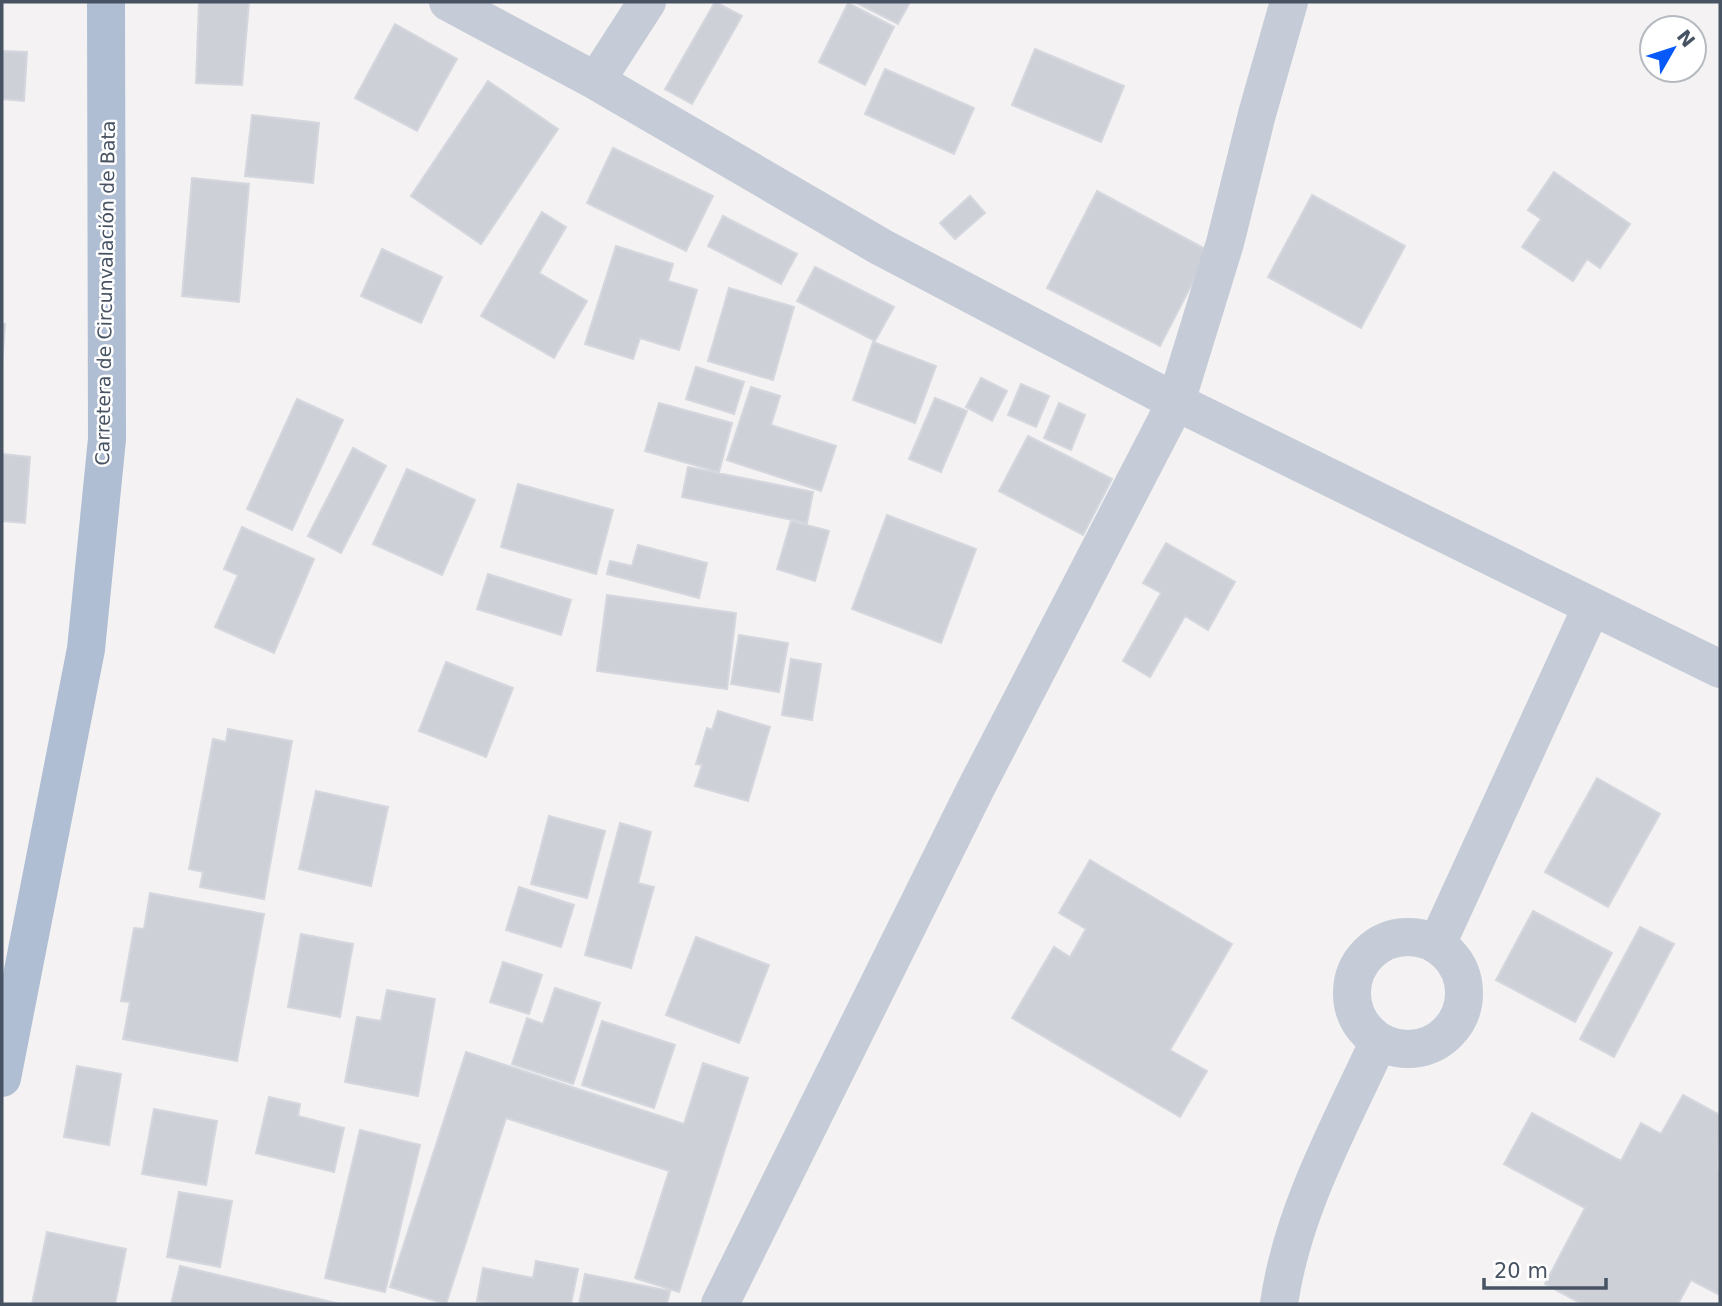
<svg xmlns="http://www.w3.org/2000/svg" width="1722" height="1306" font-family="'DejaVu Sans',sans-serif">
<style>
.building{fill:#ced0d8;stroke:#d5d7de;stroke-width:2}
.lines{fill:none;stroke-linecap:round;stroke-linejoin:round}
.minor{stroke:#c5ccd8;stroke-width:38}
.primary{stroke:#afbed3;stroke-width:38}
.labels{text-anchor:middle;stroke-width:5;stroke-linejoin:round;paint-order:stroke}
.street-label{font-size:19px;fill:#475362;stroke:#fff}
</style>
<rect width="100%" height="100%" fill="#f4f2f2"/>
<path class="building" d="M 199,2 L 249,2 L 242,85 L 196,83 Z
M 715,2 L 742,16 L 692,104 L 665,89 Z
M 855,2 L 910,2 L 898,24 Z
M 848,3 L 894,27 L 865,85 L 819,62 Z
M 395,24 L 457,59 L 417,131 L 355,98 Z
M 1035,49 L 1124,86 L 1101,142 L 1012,105 Z
M 2,51 L 27,52 L 24,101 L 2,99 Z
M 885,69 L 974,108 L 954,154 L 865,114 Z
M 488,81 L 558,129 L 481,244 L 411,196 Z
M 252,115 L 319,123 L 313,183 L 245,176 Z
M 613,148 L 713,196 L 686,251 L 587,203 Z
M 1554,172 L 1630,224 L 1600,268 L 1587,259 L 1573,281 L 1522,247 L 1541,219 L 1528,210 Z
M 192,178 L 249,184 L 239,302 L 182,296 Z
M 1097,191 L 1209,251 L 1160,346 L 1047,288 Z
M 1312,195 L 1405,246 L 1361,328 L 1268,277 Z
M 970,196 L 985,213 L 955,239 L 940,223 Z
M 542,212 L 566,227 L 539,273 L 587,301 L 554,358 L 481,316 Z
M 723,216 L 797,254 L 781,284 L 708,246 Z
M 616,246 L 673,264 L 668,281 L 697,290 L 679,350 L 640,338 L 633,359 L 585,344 Z
M 382,249 L 442,277 L 421,323 L 361,296 Z
M 815,267 L 894,307 L 875,341 L 797,301 Z
M 729,288 L 794,307 L 773,380 L 708,361 Z
M 2,324 L 5,324 L 2,364 Z
M 873,342 L 936,366 L 915,423 L 853,400 Z
M 696,367 L 744,382 L 734,414 L 686,399 Z
M 981,378 L 1007,391 L 992,421 L 966,407 Z
M 1021,384 L 1049,396 L 1036,427 L 1008,415 Z
M 751,387 L 780,396 L 771,425 L 836,446 L 821,491 L 727,460 Z
M 935,398 L 967,411 L 941,472 L 909,459 Z
M 297,399 L 343,420 L 292,530 L 247,509 Z
M 659,403 L 732,423 L 719,472 L 645,451 Z
M 1059,403 L 1085,415 L 1071,450 L 1044,438 Z
M 1028,436 L 1112,479 L 1083,535 L 999,491 Z
M 353,448 L 386,466 L 341,553 L 308,536 Z
M 2,454 L 30,457 L 25,523 L 2,521 Z
M 688,467 L 813,492 L 807,523 L 682,497 Z
M 407,469 L 475,500 L 442,575 L 373,544 Z
M 518,484 L 613,510 L 596,574 L 501,547 Z
M 887,515 L 976,549 L 941,643 L 852,609 Z
M 791,521 L 829,531 L 815,581 L 777,569 Z
M 242,527 L 314,559 L 274,653 L 215,627 L 238,575 L 224,569 Z
M 1166,543 L 1235,582 L 1208,630 L 1185,616 L 1150,677 L 1123,661 L 1161,593 L 1143,583 Z
M 638,545 L 707,563 L 699,598 L 607,574 L 610,561 L 632,566 Z
M 488,574 L 571,600 L 561,635 L 477,609 Z
M 607,595 L 736,613 L 727,689 L 597,671 Z
M 739,635 L 788,643 L 779,692 L 731,684 Z
M 791,659 L 821,664 L 812,720 L 782,715 Z
M 446,662 L 513,688 L 486,757 L 419,731 Z
M 718,711 L 770,727 L 748,801 L 695,786 L 702,765 L 696,764 L 707,728 L 712,730 Z
M 228,729 L 292,741 L 264,899 L 200,887 L 203,872 L 189,869 L 213,739 L 226,742 Z
M 1597,778 L 1660,814 L 1608,907 L 1545,872 Z
M 316,791 L 388,807 L 371,886 L 299,869 Z
M 549,816 L 605,831 L 587,898 L 531,884 Z
M 620,823 L 651,832 L 638,883 L 654,887 L 631,968 L 585,955 Z
M 1090,860 L 1232,944 L 1170,1050 L 1207,1071 L 1180,1117 L 1012,1018 L 1054,947 L 1070,957 L 1086,929 L 1059,913 Z
M 519,887 L 574,905 L 561,947 L 506,930 Z
M 150,893 L 264,914 L 237,1061 L 123,1039 L 130,1002 L 121,1001 L 134,928 L 144,929 Z
M 1533,911 L 1612,953 L 1575,1022 L 1496,980 Z
M 1640,927 L 1674,944 L 1614,1057 L 1580,1039 Z
M 301,934 L 353,944 L 340,1017 L 288,1007 Z
M 696,937 L 769,965 L 739,1043 L 666,1015 Z
M 503,962 L 542,975 L 529,1014 L 490,1002 Z
M 555,988 L 600,1003 L 573,1084 L 512,1064 L 527,1018 L 543,1024 Z
M 387,990 L 435,999 L 418,1096 L 345,1082 L 357,1017 L 381,1021 Z
M 602,1021 L 675,1045 L 654,1108 L 582,1085 Z
M 466,1052 L 684,1124 L 703,1063 L 748,1078 L 679,1292 L 635,1278 L 669,1171 L 506,1118 L 446,1304 L 390,1287 Z
M 77,1066 L 121,1074 L 109,1145 L 64,1137 Z
M 1683,1095 L 1720,1115 L 1718,1170 L 1720,1171 L 1720,1295 L 1691,1280 L 1678,1304 L 1582,1304 L 1545,1284 L 1585,1208 L 1504,1164 L 1532,1113 L 1621,1161 L 1641,1123 L 1661,1134 Z
M 269,1097 L 300,1104 L 298,1116 L 344,1128 L 334,1172 L 256,1153 Z
M 154,1109 L 217,1121 L 206,1185 L 142,1174 Z
M 360,1130 L 420,1145 L 385,1292 L 325,1278 Z
M 179,1192 L 232,1201 L 220,1267 L 167,1257 Z
M 47,1232 L 126,1249 L 115,1304 L 32,1304 Z
M 536,1261 L 578,1269 L 571,1304 L 495,1304 L 477,1301 L 483,1268 L 533,1278 Z
M 180,1266 L 340,1304 L 171,1304 Z
M 585,1274 L 670,1291 L 667,1304 L 579,1304 Z"/>
<g class="lines">
<path class="minor" d="M 448,2 L 596,81 L 881,247 L 1176,402 L 1720,669
M 596,81 L 647,2
M1352 993a56 56 0 1 1 112 0a56 56 0 1 1-112 0Z
M 1437,944 L 1592,606
M 720,1304 L 976,788 L 1176,402 L 1225,243 L 1257,114 L 1289,2
M 1279,1304 C 1292,1211 1340,1126 1379,1041"/>
<path class="primary" d="M 2,1078 L 86,649 L 107,439 L 106,2"/>
</g>
<g class="labels">
<g class="street-label">
<text transform="translate(105 293) rotate(-89)" y="7">Carretera de Circunvalación de Bata</text>
</g>
</g>
<rect width="1722" height="1306" fill="none" stroke="#475362" stroke-width="7"/>
<g transform="translate(1673 49) rotate(51)"><circle r="33" fill="#ffffff" stroke="#b5bac0" stroke-width="2"/>
<path d="M0-5L12 26L0 18L-12 26Z" fill="#0759f9"/>
<text y="-10" font-size="19" font-weight="bold" text-anchor="middle" fill="#475362">N</text>
</g>
<path d="M1484 1278v10h122v-10" fill="none" stroke="#475362" stroke-width="3.5"/>
<text x="1494" y="1278" font-size="21" fill="#475362" stroke="#ffffff" stroke-width="5" paint-order="stroke">20 m</text>
</svg>
